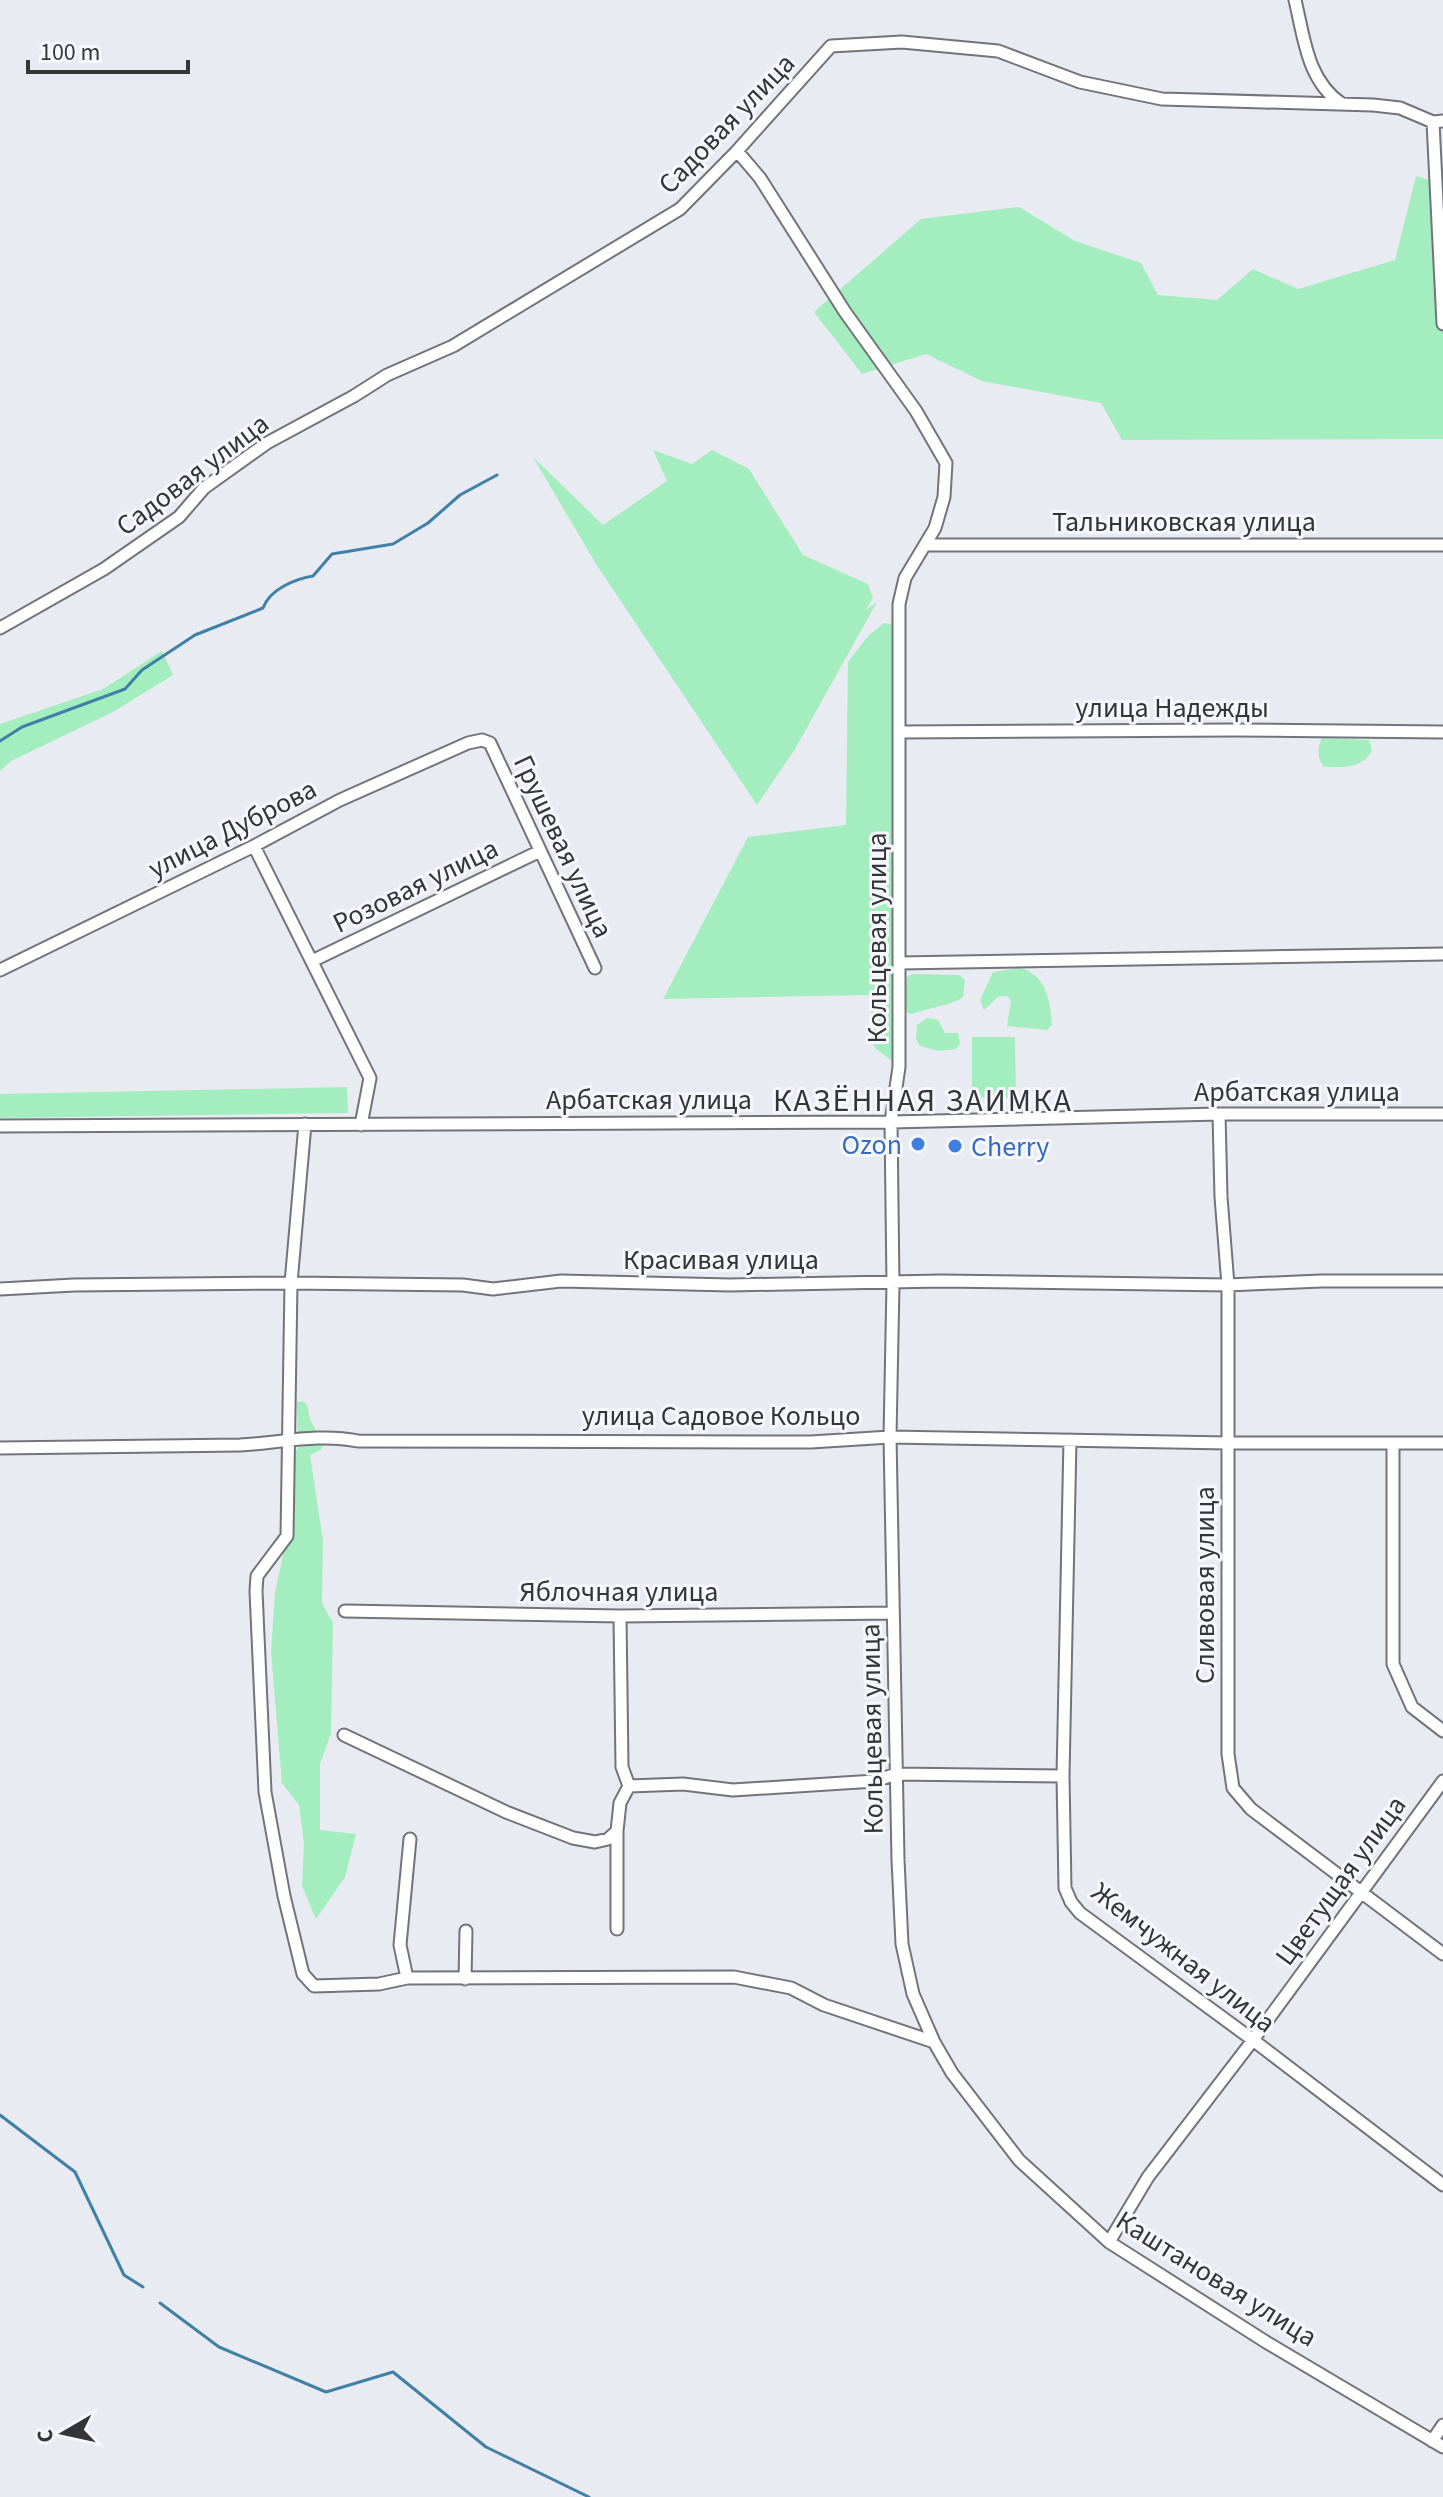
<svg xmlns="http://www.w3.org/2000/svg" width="1443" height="2497" font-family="'Source Sans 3',sans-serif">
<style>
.green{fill:#a4edbe}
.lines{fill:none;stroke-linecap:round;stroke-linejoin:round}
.stream{stroke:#4080a6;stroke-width:3}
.minor-casing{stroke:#72747b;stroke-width:15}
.minor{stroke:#fff;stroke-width:11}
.shop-dot{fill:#3f7fe0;stroke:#f6f8fe;stroke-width:3}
.labels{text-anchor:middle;stroke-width:6;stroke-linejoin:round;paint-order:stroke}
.street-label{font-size:28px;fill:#343538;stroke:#f6f8fe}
.shop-label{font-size:28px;fill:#366cbe;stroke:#f6f8fe;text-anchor:end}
.quarter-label{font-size:32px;letter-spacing:2px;fill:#343538;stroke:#f6f8fe}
</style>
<rect width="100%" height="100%" fill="#e9ebf2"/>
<path class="green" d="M 1416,176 L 1443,184 L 1443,439 L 1122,440 L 1101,403 L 982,381 L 926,354 L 862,374 L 814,312 L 921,219 L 1019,207 L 1075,241 L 1141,263 L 1158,295 L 1217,300 L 1253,269 L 1298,289 L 1395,260 Z
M 653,450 L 692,464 L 712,450 L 749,469 L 803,555 L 868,584 L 873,598 L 866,610 L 877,602 L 795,749 L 757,805 L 596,564 L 533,457 L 603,525 L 667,481 Z
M 884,623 L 891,624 L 895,630 L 893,1062 L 874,1047 L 870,995 L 663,999 L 748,837 L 846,825 L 848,662 L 868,636 Z
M 162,651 L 173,675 L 113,712 L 11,761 L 0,771 L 0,724 L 103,689 Z
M 1322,738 L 1369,740 L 1372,750 C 1363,769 1343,767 1324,767 C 1317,758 1317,748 1322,738 Z
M 1021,968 C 1047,976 1050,1001 1052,1025 L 1047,1030 L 1007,1026 L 1011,1000 L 1007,996 L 998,997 L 984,1010 L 980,1000 L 993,972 Z
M 912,974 L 960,975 L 965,981 L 963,997 C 951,1006 929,1007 912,1014 L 907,1013 L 904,996 L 907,977 Z
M 927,1018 L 938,1020 L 945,1033 L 958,1033 L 960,1044 L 956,1049 L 939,1051 L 920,1046 L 916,1039 L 917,1025 Z
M 972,1037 L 1015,1037 L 1016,1098 L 972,1098 Z
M 347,1087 L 348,1113 L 0,1118 L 0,1094 Z
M 302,1401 L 307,1405 L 310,1419 L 323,1445 L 321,1450 L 310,1455 L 323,1541 L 322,1603 L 333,1623 L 331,1733 L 320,1764 L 320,1830 L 356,1834 L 345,1877 L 316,1919 L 302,1886 L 304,1844 L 299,1805 L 282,1783 L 271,1652 L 275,1593 L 287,1536 L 293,1454 L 298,1448 L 297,1402 Z"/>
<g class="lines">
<path class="stream" d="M 0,741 L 22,727 L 125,689 L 142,670 L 195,635 L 263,608 C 270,589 295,579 313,576 L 332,554 L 393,544 L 428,523 L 460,495 L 497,475
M 0,2115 L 75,2172 L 124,2275 L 143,2287
M 160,2303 L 219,2347 L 326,2392 L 393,2372 L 486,2447 L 589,2497"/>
<g class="minor-casing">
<path id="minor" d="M 1295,0 C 1304,37 1307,81 1342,104
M 1433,122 L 1443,324
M 737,151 L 760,178 L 845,312 L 916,411 L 946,463 L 944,497 L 935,528 L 905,578 L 899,604 L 899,1067 L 891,1122 L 893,1284 L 890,1437 L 898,1860 L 902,1944 L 913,1994 L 934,2042 L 952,2073 L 1019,2160 L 1109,2242 L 1266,2342 L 1443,2447
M 926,545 L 1443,545
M 0,628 L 104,569 L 179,517 L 204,488 L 267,443 L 354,396 L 387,375 L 453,346 L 680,209 L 737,151 L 831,46 L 902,42 L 998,51 L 1080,82 L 1162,99 L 1373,105 L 1400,108 L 1433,122 L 1443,121
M 901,732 L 1233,730 L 1443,732
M 254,846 L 370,1078 L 361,1125
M 312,961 L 538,852
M 899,963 L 1443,954
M 0,970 L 254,846 L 340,800 L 468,743 L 482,740 L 490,743 L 595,968
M 1219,1114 L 1221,1197 L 1228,1285 L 1228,1754 L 1233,1788 L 1251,1809 L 1443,1954
M 305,1124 L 291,1283 L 287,1536 L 257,1576 L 256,1591 L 265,1792 L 284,1896 L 303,1974 L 314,1986 L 379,1984 L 407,1978
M 0,1126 L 891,1122 L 1219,1114 L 1443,1114
M 0,1289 L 74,1285 L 291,1283 L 463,1285 L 493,1289 L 561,1281 L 730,1285 L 941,1281 L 1228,1285 L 1321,1281 L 1443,1281
M 1070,1440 L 1063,1776 L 1065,1888 L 1071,1902 L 1080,1913 L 1253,2040 L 1443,2185
M 1393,1444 L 1393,1664 L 1412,1707 L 1443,1731
M 0,1448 L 240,1445 C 280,1443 318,1433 358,1441 L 811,1442 L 890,1437 L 1228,1443 L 1443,1443
M 345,1611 L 620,1616 L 893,1613
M 620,1616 L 622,1767 L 629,1786
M 344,1735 L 506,1812 L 573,1838 L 595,1842 L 608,1839 L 617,1831 L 620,1803 L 629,1786 L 683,1784 L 733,1790 L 875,1781 L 896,1774 L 1063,1776
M 410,1839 L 400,1945 L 407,1978 L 734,1977 L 791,1988 L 824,2005 L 934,2042
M 617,1929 L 617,1831
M 465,1979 L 466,1931
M 1109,2242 L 1148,2177 L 1253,2040 L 1443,1781
M 1432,2441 L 1443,2425"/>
</g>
<use href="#minor" class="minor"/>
</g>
<g class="shop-dot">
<circle cx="918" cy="1144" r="8"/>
<circle cx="955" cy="1146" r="8"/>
</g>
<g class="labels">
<g class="street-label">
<text transform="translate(726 123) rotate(-46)" y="10">Садовая улица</text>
<text transform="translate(192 474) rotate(-37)" y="10">Садовая улица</text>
<text x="1184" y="531">Тальниковская улица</text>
<text x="1172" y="717">улица Надежды</text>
<text transform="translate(232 828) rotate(-27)" y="10">улица Дуброва</text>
<text transform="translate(564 846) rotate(65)" y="10">Грушевая улица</text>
<text transform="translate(415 885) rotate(-26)" y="10">Розовая улица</text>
<text transform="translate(876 938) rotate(-90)" y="10">Кольцевая улица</text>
<text x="1297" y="1101">Арбатская улица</text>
<text x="649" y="1109">Арбатская улица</text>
<text x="721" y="1269">Красивая улица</text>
<text x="721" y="1425">улица Садовое Кольцо</text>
<text transform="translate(1204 1585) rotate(-90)" y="10">Сливовая улица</text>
<text x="619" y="1601">Яблочная улица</text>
<text transform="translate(871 1729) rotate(-91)" y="10">Кольцевая улица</text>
<text transform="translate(1340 1880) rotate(-54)" y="10">Цветущая улица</text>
<text transform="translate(1184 1957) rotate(38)" y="10">Жемчужная улица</text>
<text transform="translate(1217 2278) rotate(32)" y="10">Каштановая улица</text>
</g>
<g class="shop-label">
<text x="902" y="1154">Ozon</text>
<text x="971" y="1156" text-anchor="start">Cherry</text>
</g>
<g class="quarter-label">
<text x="923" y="1111">КАЗЁННАЯ ЗАИМКА</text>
</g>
</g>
<g transform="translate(64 2433) rotate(261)" stroke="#f6f8fe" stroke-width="6" paint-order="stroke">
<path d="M0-6L14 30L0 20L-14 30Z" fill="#343538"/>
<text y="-12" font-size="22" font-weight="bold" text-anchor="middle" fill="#343538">С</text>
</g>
<path d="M28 60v12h160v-12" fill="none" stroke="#343538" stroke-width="4"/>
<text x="40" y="60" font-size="24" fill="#343538" stroke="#f6f8fe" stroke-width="6" paint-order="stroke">100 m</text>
</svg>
